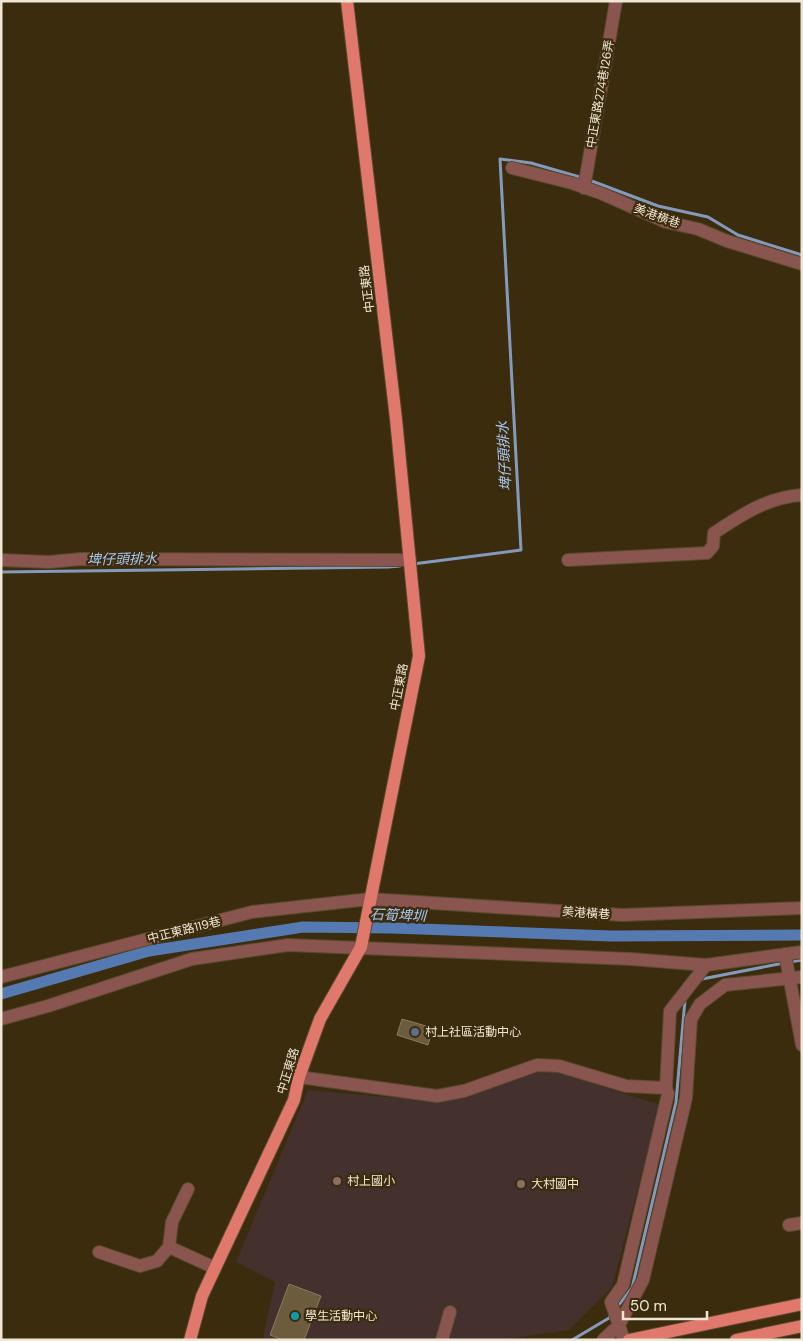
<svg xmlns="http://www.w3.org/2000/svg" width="803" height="1341" font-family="'DM Sans','Noto Sans TC',sans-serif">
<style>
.education{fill:#44302d}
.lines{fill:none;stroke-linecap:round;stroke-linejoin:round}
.stream{stroke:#849abc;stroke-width:3}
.canal{stroke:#557ab1;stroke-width:11}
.building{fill:#6c5b3d;stroke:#8d7b5c}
.minor-casing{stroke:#584a2e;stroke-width:14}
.major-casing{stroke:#584a2e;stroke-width:14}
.minor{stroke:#89554e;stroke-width:12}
.major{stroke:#e0786b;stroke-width:12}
.service-dot{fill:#5c6f8a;stroke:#3b2c0e;stroke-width:2}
.education-dot{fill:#8d6e63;stroke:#3b2c0e;stroke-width:2}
.culture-dot{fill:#0f9aa8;stroke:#3b2c0e;stroke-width:2}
.labels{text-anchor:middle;stroke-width:4.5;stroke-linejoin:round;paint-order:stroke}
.street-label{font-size:12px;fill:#f0e6d5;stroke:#3b2c0e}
.poi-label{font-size:12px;fill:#f0e6d5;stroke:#3b2c0e;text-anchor:start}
.water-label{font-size:14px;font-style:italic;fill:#a8c8f7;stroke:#3b2c0e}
</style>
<rect width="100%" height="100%" fill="#3b2c0e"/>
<path class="education" d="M 546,1068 L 660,1105 L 612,1287 L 569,1330 L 497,1340 L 269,1340 L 263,1337 L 275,1282 L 236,1262 L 308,1090 L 431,1101 Z"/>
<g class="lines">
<path class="stream" d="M 589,180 L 658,206 L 708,217 L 738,235 L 802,255
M 413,564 L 521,550 L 500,159 L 531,163 L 583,178
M 1,572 L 388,567 L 400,566
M 790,962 L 802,960
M 702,979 L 784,963
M 617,1307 L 632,1288 L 676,1102 L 685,1000
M 572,1340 L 609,1318 L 612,1314"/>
<path class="canal" d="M 1,994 L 149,951 L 303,927 L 393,928 L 611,936 L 802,935"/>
</g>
<path class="building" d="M 402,1019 L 433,1028 L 428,1045 L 397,1035 Z
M 289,1284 L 321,1296 L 304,1340 L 283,1340 L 270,1335 Z"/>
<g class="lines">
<g class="minor-casing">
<path id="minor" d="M 512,168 L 572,183 L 603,194 L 666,222 L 698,229 L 727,241 L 802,264
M 584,188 L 616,1
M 1,560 L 49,562 L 81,559 L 410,560
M 568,560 L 707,553 L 713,546 L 714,533 C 741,515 768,497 802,495
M 785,954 L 802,1045
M 1,977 L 252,912 L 370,899 L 622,915 L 802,908
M 1,1019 L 48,1006 L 192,959 L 288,945 L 631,959 L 706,965 L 802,952
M 299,1077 L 437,1096 L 464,1091 L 537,1065 L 559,1066 L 626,1086 L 666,1088
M 789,1225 L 802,1223
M 169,1247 L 172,1222 L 188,1189
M 99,1252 L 140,1266 L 157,1261 L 169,1247 L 215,1268
M 442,1340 L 450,1312
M 603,1340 L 619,1325 L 643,1280 L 686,1098 L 691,1019 L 700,1004 L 725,985 L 802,977
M 624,1340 L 611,1302 L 623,1285 L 668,1094 L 666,1088 L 670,1011 L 706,965"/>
</g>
<g class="major-casing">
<path id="major" d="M 190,1340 L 202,1296 L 294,1100 L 299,1077 L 320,1019 L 361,947 L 419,656 L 396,419 L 347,1
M 629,1340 L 802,1304
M 736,1340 L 802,1326"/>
</g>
<use href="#minor" class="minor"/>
<use href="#major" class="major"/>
</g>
<circle class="service-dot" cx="415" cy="1032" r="5"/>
<g class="education-dot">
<circle cx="337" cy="1181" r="5"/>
<circle cx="521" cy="1184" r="5"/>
</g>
<circle class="culture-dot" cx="295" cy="1316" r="5"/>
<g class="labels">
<g class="street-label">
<text transform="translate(600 94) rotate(-80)" y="4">中正東路274巷126弄</text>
<text transform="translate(657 216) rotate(20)" y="4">美港橫巷</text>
<text transform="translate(367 289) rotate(-97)" y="4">中正東路</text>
<text transform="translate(399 687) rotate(-79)" y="4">中正東路</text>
<text transform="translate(586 913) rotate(4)" y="4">美港橫巷</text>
<text transform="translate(184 930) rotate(-14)" y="4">中正東路119巷</text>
<text transform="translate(288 1071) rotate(-73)" y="4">中正東路</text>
</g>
<g class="poi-label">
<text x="425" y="1036">村上社區活動中心</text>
<text x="347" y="1185">村上國小</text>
<text x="531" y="1188">大村國中</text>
<text x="305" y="1320">學生活動中心</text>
</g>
<g class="water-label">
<text transform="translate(504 456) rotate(-93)" y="5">埤仔頭排水</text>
<text transform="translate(122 559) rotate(-1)" y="5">埤仔頭排水</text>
<text transform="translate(398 915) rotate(2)" y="5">石筍埤圳</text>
</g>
</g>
<rect width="803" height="1341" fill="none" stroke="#f0e6d5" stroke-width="5"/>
<path d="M623 1311v8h84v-8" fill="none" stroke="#f0e6d5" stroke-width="2.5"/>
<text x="630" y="1311" font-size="15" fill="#f0e6d5" stroke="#3b2c0e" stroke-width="4" paint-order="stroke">50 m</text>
</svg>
